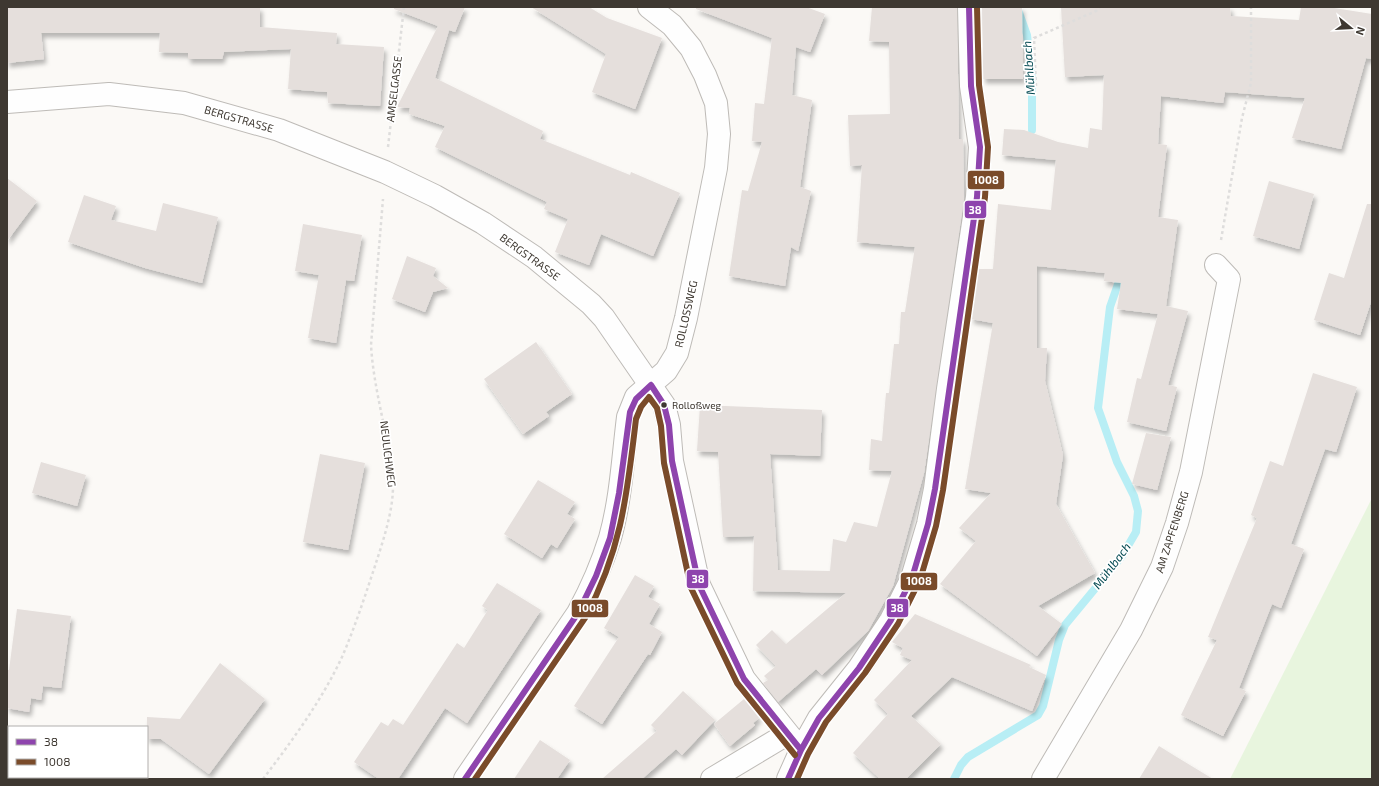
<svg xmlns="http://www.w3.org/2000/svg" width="1379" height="786" font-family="'Exo 2',sans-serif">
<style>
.green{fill:#e8f5de}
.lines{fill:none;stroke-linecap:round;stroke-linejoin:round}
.stream{stroke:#b8eef5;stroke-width:8}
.building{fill:#e5dfdc;filter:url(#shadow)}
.street-casing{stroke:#bebbb7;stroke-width:24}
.path{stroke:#dedddc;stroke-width:2.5;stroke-dasharray:3 3;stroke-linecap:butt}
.street{stroke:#fefefe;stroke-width:22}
.bus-1-casing{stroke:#fff;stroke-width:9}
.bus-2-casing{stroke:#fff;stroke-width:9}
.bus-1{stroke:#8e44ad;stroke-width:6}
.bus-2{stroke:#7a4b2a;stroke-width:6}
.bus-dot{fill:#3e3831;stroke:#fff;stroke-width:1.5}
.labels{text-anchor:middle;stroke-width:3.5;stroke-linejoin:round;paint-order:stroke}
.bus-label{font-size:10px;fill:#3e3831;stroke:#fff;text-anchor:start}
.street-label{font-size:11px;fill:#3e3831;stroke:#fff}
.water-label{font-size:12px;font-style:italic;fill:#004850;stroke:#fff}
.line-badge{stroke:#fff;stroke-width:1.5}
.badge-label{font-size:11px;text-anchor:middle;font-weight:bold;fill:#fff}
</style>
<defs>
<filter id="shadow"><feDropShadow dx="2.5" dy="4.5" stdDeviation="2" flood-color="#0004"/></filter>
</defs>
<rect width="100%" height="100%" fill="#fbf9f6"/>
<path class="green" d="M 1372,498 L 1372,779 L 1230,779 Z"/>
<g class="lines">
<path class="stream" d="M 1017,7 L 1027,35 L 1032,79 L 1032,130
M 954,779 L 961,765 L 968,757 L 1038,715 L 1043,706 L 1059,640 L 1065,625 L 1122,556 L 1136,532 L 1138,511 L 1134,496 L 1117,462 L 1098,408 L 1110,307 L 1118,284"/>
</g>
<path class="building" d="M 7,7 L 260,7 L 260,27 L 337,33 L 336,44 L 384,47 L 380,106 L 328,103 L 327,92 L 288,89 L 291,49 L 224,52 L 222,59 L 188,59 L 188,53 L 159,52 L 160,33 L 41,33 L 44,59 L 7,63 Z
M 394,7 L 465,7 L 455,32 L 449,30 L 435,78 L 543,131 L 540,139 L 630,175 L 631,172 L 680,193 L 653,256 L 601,234 L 589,265 L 555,252 L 568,219 L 544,209 L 547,202 L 435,147 L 445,126 L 409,114 L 410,108 L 397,107 L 438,26 L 394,9 Z
M 531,7 L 589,7 L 607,18 L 662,38 L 635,109 L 592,92 L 606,54 Z
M 696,7 L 806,7 L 825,14 L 810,52 L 796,47 L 792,95 L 812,100 L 800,187 L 811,191 L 798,251 L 791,247 L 785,286 L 729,276 L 742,190 L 748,191 L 762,142 L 752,141 L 755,103 L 764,104 L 772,38 L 696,9 Z
M 872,7 L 957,7 L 959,139 L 963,139 L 964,199 L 924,473 L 893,586 L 868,631 L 822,675 L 816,669 L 778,702 L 763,683 L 768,680 L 764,676 L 776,666 L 756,645 L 772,630 L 786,644 L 846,593 L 753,591 L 754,536 L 723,537 L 718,452 L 697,451 L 700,405 L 822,410 L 820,456 L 770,454 L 778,570 L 830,571 L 833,539 L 846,542 L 854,522 L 877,527 L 892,471 L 869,470 L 871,439 L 882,441 L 886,393 L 889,393 L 894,344 L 899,344 L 901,312 L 905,312 L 915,247 L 857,242 L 862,165 L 850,166 L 848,115 L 890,114 L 889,42 L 869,41 Z
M 982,7 L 1022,7 L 1023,79 L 983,79 Z
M 1061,7 L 1230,7 L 1231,16 L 1299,20 L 1301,7 L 1328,7 L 1372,14 L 1372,59 L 1366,58 L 1341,149 L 1292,138 L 1305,98 L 1225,92 L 1223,103 L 1161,96 L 1158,144 L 1167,145 L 1158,217 L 1178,220 L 1166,306 L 1188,311 L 1168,385 L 1177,387 L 1166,431 L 1127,422 L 1137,378 L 1141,379 L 1158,314 L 1117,309 L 1121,283 L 1104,281 L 1105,273 L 1037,266 L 1037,348 L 1047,348 L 1045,381 L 1063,455 L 1056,504 L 1095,573 L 1038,606 L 1062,624 L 1037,656 L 940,584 L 976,541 L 959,528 L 991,493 L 965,489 L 993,323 L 971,319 L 979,269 L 993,269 L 998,204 L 1051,210 L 1056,160 L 1002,155 L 1004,129 L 1024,130 L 1058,142 L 1088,148 L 1090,128 L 1102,130 L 1104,75 L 1065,77 Z
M 7,178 L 37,201 L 7,241 Z
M 1269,181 L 1314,194 L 1299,249 L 1253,236 Z
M 84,195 L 116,206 L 111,220 L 156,231 L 163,203 L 218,217 L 202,283 L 145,268 L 68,242 Z
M 1367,204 L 1372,204 L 1372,299 L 1360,335 L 1314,320 L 1329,273 L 1344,278 Z
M 303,224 L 362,235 L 354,281 L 346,280 L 336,343 L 308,338 L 319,275 L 295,271 Z
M 407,256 L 436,268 L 433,276 L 448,288 L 433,292 L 425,312 L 392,299 Z
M 536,342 L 572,394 L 546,412 L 549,416 L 523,434 L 484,379 Z
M 1313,373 L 1357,387 L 1336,452 L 1325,449 L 1291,544 L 1304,549 L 1281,608 L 1272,604 L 1239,688 L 1246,691 L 1223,736 L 1181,715 L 1217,640 L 1208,637 L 1257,518 L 1251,515 L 1270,461 L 1283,466 Z
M 1146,433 L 1171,437 L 1157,490 L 1132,484 Z
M 320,454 L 365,463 L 348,550 L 303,542 Z
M 41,462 L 86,475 L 77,506 L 32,493 Z
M 538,480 L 575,502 L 567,514 L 575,519 L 557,548 L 551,544 L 542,558 L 504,534 Z
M 635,575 L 654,586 L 648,597 L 660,604 L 649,624 L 662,632 L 650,655 L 648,654 L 602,724 L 574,706 L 619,637 L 604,628 Z
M 497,583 L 541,610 L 467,723 L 445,708 L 398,779 L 379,779 L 354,762 L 381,722 L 388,726 L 393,719 L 403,725 L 457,643 L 464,648 L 488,610 L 482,606 Z
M 17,609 L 71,616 L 61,688 L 43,686 L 41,700 L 31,698 L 29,712 L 7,708 L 7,670 L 9,670 Z
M 915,614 L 1031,665 L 1029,667 L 1046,675 L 1032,711 L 952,677 L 911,716 L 941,744 L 906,779 L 880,779 L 853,753 L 888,714 L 874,700 L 912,660 L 900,655 L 903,648 L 892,642 Z
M 220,663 L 265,699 L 209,774 L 161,739 L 147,739 L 147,717 L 180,719 Z
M 683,691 L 715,720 L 682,755 L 676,749 L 642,779 L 602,779 L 657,731 L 651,725 Z
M 744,699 L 759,718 L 753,723 L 755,725 L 730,746 L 714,724 Z
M 540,740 L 570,760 L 557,779 L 514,779 Z
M 1159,746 L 1175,756 L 1213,779 L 1139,779 Z"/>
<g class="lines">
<g class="street-casing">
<path id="street" d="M 7,102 L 109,94 L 184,103 L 279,130 L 385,172 L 435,196 L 483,223 L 534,257 L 591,304 L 604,318 L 664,405 L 669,425 L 672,461 L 699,585 L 744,679 L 801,750
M 7,774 L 9,775
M 29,777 L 46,779
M 465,779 L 578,613 C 591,589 602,564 610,538 C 621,499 623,457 628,417 L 636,397 L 666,371 L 677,353 L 686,318 L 716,168 L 719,134 L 716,103 L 705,75 L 691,48 L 672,25 L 649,7
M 712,779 L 787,734
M 788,779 L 801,750 L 819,718 L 859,668 L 891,620 L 912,578 L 928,524 L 935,489 L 948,389 L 977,197 L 980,147 L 971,86 L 969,7
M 1043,779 L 1131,630 L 1162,567 L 1177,523 L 1191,472 L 1229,279 L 1216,265"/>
</g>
<path class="path" d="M 1036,86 L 1034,38 L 1096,11 L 1100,7
M 388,147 L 404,7
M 1221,240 L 1242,118 L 1251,83 L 1251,7
M 263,779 C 292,741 322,700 342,657 C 355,627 365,596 375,566 C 383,541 393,512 393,486 C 394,475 391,463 389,453 C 383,417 373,381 371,345 L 383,199"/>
<use href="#street" class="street"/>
<g class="bus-1-casing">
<path id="bus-1" d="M 651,385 L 664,405 L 669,425 L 672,461 L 699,585 L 744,679 L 801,750
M 465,779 L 578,613 L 596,576 L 610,538 L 619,493 L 630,412 L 636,399 L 651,385
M 788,779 L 801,750 L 819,718 L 859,668 L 891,620 L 912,578 L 928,524 L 935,489 L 977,197 L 980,147 L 971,86 L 969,7"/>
</g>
<g class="bus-2-casing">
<path id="bus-2" d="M 475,779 L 585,618 C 622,549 627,494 636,419 L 641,407 L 649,397 L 657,408 L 661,426 L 664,463 L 691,588 L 737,683 L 795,755
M 797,779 L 808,754 L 826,722 L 865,673 L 898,624 L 920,580 L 936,526 L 943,490 L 985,197 L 988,147 L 979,85 L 977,7"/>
</g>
<use href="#bus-1" class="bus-1"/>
<use href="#bus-2" class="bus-2"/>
</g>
<circle class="bus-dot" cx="664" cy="405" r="3.5"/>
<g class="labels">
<g class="bus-label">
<text x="672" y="409">Rolloßweg</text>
</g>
<g class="street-label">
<text transform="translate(394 89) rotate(-83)" y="4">AMSELGASSE</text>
<text transform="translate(239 119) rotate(16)" y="4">BERGSTRASSE</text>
<text transform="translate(530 257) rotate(36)" y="4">BERGSTRASSE</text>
<text transform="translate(686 314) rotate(-77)" y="4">ROLLOSSWEG</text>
<text transform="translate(388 454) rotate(83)" y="4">NEULICHWEG</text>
<text transform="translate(1172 532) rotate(-72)" y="4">AM ZAPFENBERG</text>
</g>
<g class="water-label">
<text transform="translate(1029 68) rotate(-94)" y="4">Mühlbach</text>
<text transform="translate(1112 566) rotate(-53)" y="4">Mühlbach</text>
</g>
</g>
<g class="line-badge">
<rect x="967" y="170" width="38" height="20" rx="4" fill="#7a4b2a"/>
<rect x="964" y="200" width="23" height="19" rx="4" fill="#8e44ad"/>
<rect x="686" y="569" width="23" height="20" rx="4" fill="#8e44ad"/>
<rect x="900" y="572" width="38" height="19" rx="4" fill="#7a4b2a"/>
<rect x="886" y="598" width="23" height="20" rx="4" fill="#8e44ad"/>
<rect x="571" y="599" width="38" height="19" rx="4" fill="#7a4b2a"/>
</g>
<g class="badge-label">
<text x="986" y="184">1008</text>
<text x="975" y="214">38</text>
<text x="698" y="583">38</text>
<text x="919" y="585">1008</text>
<text x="897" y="612">38</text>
<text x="590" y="612">1008</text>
</g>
<rect width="1379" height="786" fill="none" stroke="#3e3831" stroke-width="16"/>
<rect x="8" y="726" width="140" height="52" fill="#ffffff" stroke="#b2afad"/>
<rect x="16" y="739" width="20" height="6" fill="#8e44ad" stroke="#b2afad"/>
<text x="44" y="746" font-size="12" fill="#3e3831">38</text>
<rect x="16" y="759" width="20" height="6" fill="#7a4b2a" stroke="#b2afad"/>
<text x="44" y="766" font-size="12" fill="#3e3831">1008</text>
<g transform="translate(1351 28) rotate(108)" stroke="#ffffff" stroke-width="3" paint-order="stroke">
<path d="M0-3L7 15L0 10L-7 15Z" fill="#3e3831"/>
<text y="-6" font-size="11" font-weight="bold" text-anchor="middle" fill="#3e3831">N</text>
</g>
</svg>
